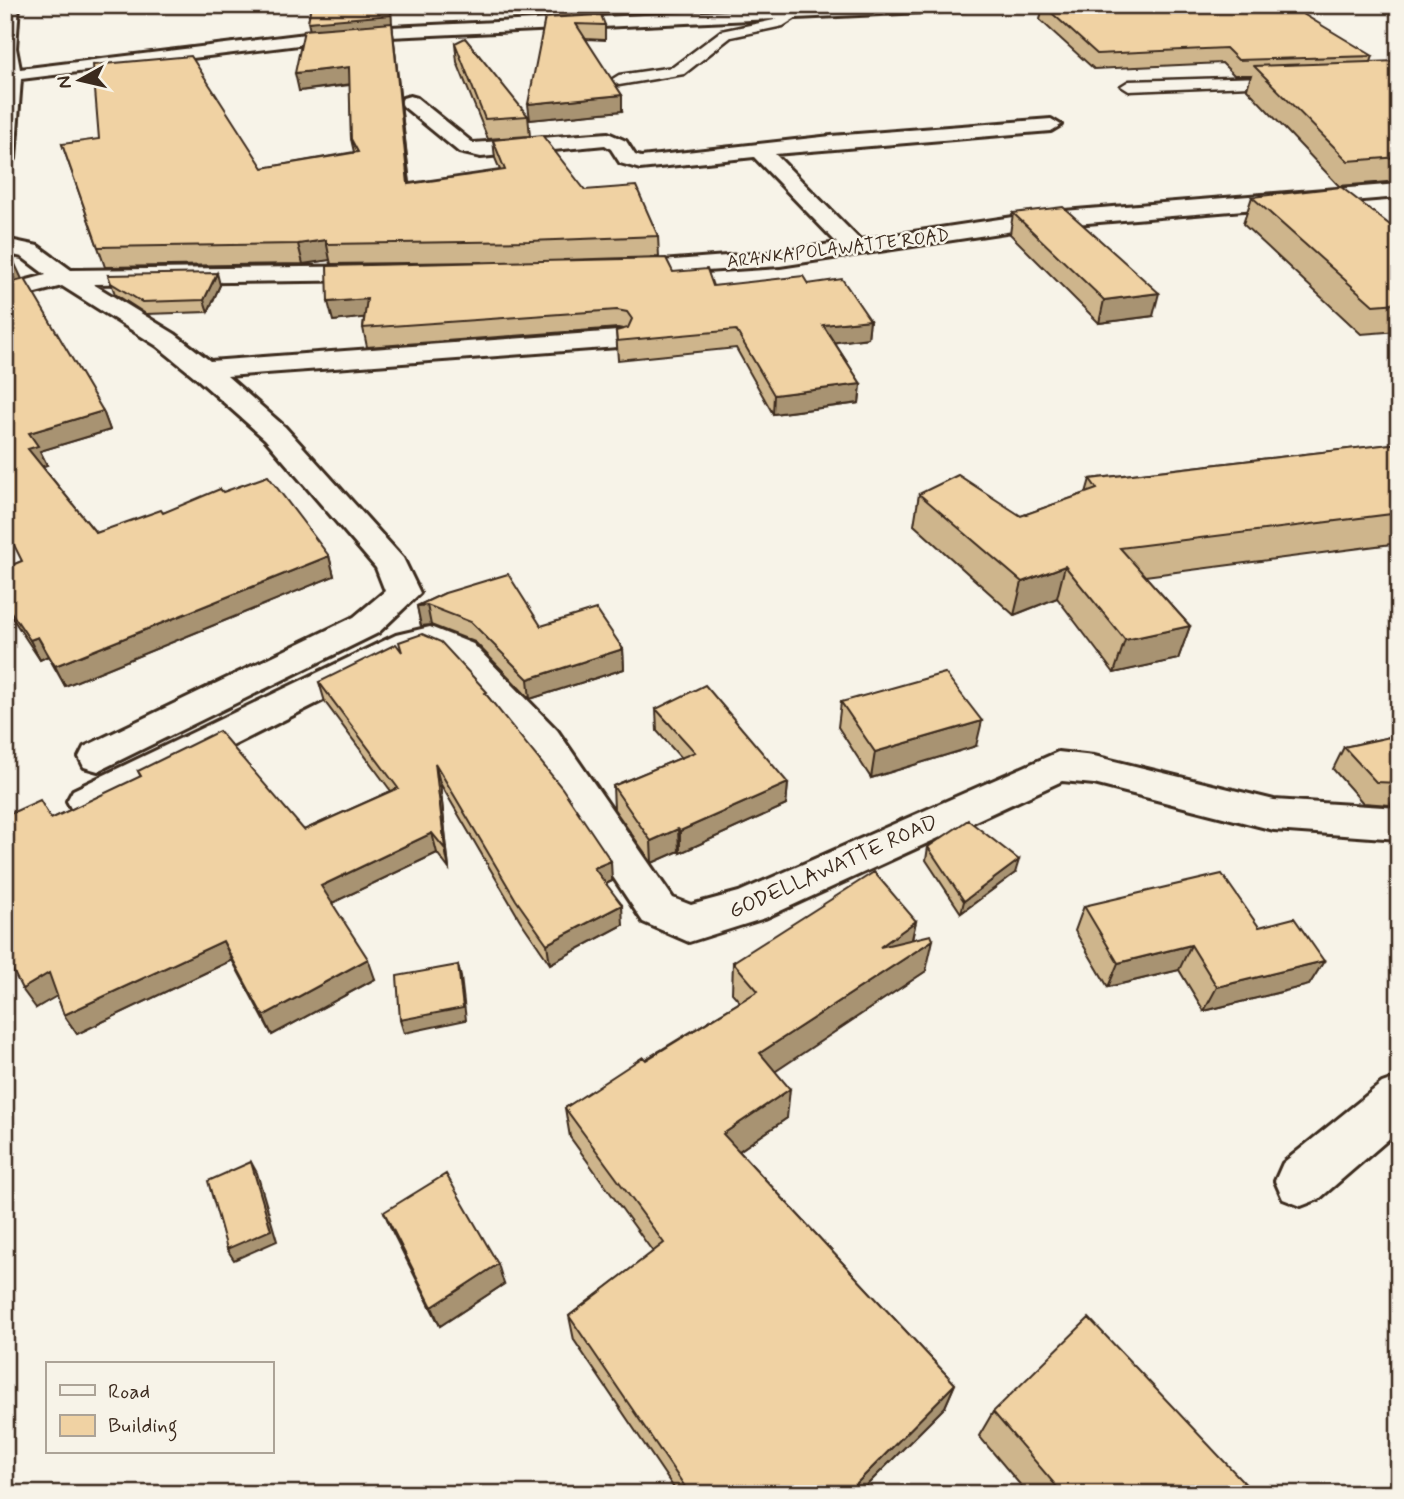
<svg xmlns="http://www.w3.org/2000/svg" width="1404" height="1499" font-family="Mynerve,sans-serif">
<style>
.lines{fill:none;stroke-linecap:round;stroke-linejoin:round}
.service-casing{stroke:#3b2a1e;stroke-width:5}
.minor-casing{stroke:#3b2a1e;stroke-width:6}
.service{fill:#f7f3e8;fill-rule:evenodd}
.minor{fill:#f7f3e8;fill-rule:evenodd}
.wall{fill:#ceb58c;stroke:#3b2a1e;stroke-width:2}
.shaded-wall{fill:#a89372;stroke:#3b2a1e;stroke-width:2}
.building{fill:#f0d2a3;stroke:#3b2a1e;stroke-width:2}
.labels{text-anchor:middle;stroke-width:5;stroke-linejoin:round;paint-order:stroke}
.far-street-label{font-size:18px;fill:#3b2a1e;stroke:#f7f3e8}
.street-label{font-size:21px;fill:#3b2a1e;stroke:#f7f3e8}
</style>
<rect width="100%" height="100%" fill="#f7f3e8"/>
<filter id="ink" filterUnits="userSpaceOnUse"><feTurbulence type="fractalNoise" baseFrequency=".0143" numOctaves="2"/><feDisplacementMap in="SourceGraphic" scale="14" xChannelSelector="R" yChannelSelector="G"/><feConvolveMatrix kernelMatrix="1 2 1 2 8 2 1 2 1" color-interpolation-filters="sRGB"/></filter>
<g filter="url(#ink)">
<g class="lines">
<g class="service-casing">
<path id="service" d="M 795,10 L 802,14 L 783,26 L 731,37 L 684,74 L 619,85 L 611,80 L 619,75 L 673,67 L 721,31 L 774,20 Z
M 1295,76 L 1301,78 L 1301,84 L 1129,91 L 1121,86 L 1129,81 Z"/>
</g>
<g class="minor-casing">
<path id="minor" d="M 5,5 L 19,5 L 16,48 L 20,69 L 347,29 L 856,5 L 973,5 L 965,10 L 347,39 L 21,79 L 15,159 L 5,165 Z
M 410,96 L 417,98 L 473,143 L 608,133 L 626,141 L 635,155 L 641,157 L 831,136 L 1051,119 L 1061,125 L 1051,131 L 775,154 L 860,240 L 1039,213 L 1399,184 L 1399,197 L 1039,227 L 780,266 L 618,277 L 609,275 L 606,270 L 609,265 L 780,252 L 837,243 L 754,157 L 640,169 L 620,163 L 611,149 L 605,145 L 481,157 L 459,152 L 403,106 L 401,102 L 403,98 Z
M 5,239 L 38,246 L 71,270 L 379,266 L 388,268 L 391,273 L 388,278 L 379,280 L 93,284 L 175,334 L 210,361 L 618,331 L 627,333 L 631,339 L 627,345 L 618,347 L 227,376 L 285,427 L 403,558 L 420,593 L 378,633 L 98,771 L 84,767 L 79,757 L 84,747 L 354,617 L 385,591 L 376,568 L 265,439 L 194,376 L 157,346 L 62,286 L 5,301 L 5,286 L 46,275 L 22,257 L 5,253 Z
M 430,627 L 473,644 L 557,730 L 673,898 L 691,905 L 739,892 L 1058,752 L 1094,756 L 1274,800 L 1399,808 L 1399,839 L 1274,830 L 1094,784 L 1062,781 L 765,918 L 689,942 L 643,922 L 529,750 L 447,660 L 427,651 L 417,653 L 101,812 L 87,816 L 73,812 L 67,801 L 73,790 L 396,635 Z
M 1399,1077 L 1399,1130 L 1319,1199 L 1301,1206 L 1283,1199 L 1275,1181 L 1283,1163 L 1382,1083 Z"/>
</g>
<use href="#service" class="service"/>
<use href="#minor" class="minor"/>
</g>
<path class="wall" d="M 595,5 L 596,15 L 549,17 L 548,8 Z
M 1043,5 L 1373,56 L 1371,62 L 1399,63 L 1399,181 L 1339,186 L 1247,89 L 1251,75 L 1234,75 L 1222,63 L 1094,69 L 1040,20 Z
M 545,18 L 605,25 L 605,40 L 586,39 L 622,111 L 530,120 Z
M 392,24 L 410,183 L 500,170 L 495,158 L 493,140 L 529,136 L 488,139 L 457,62 L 455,43 L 528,116 L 530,136 L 585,190 L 658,236 L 659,257 L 563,260 L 673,272 L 713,286 L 808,284 L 870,320 L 868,338 L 834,342 L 861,384 L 859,403 L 773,414 L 736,348 L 618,360 L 616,331 L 623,329 L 618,328 L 367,347 L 363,328 L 364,317 L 333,321 L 483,262 L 331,264 L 330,260 L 303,264 L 105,267 L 62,144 L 263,168 L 354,152 L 351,139 L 350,85 L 299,91 L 304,30 Z
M 1252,197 L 1399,232 L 1399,331 L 1361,334 L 1243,224 Z
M 1013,213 L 1153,316 L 1099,323 L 1010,234 Z
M 108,275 L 220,285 L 208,312 L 146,314 L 115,294 Z
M 5,284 L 103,411 L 110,430 L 40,451 L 47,465 L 42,466 L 96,533 L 163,513 L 223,492 L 329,556 L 334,576 L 65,686 L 48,656 L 40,660 L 5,607 L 5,568 L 22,561 Z
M 1399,443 L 1399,543 L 1145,576 L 1190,626 L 1178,659 L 1114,673 L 1057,598 L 1014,615 L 914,525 L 919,494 L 1021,516 L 1086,493 L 1090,479 Z
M 445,593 L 541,626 L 623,649 L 624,669 L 530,699 L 475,642 L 431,625 L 421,626 L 417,606 Z
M 401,651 L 488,697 L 612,881 L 606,884 L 623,925 L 550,964 L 520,920 L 440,783 L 449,869 L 437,853 L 332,903 L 375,979 L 272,1035 L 232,960 L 77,1034 L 64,1015 L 57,995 L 36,1008 L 51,819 L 141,777 L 138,771 L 304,830 L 391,791 L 325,702 L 319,682 Z
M 841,702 L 976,746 L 871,778 L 838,727 Z
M 656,709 L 788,783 L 786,805 L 680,853 L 679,851 L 652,863 L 614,809 L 613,786 L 681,758 L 657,731 Z
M 1399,735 L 1399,803 L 1390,805 L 1363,803 L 1333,769 L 1344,747 Z
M 928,847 L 1015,873 L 961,913 L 926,860 Z
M 1084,906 L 1259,927 L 1324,961 L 1309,985 L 1204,1011 L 1179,970 L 1108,987 L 1075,931 Z
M 916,921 L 912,940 L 926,971 L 775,1071 L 787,1118 L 739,1151 L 955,1384 L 945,1407 L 858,1494 L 678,1494 L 574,1340 L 569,1316 L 653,1252 L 570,1137 L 565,1108 L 740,1002 L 732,993 L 733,962 Z
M 384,1212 L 504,1284 L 440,1326 L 393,1233 Z
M 993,1412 L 1255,1494 L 1028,1494 L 979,1436 Z"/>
<path class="shaded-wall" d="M 391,5 L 392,24 L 412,203 L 408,184 L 392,24 L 310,31 L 308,22 Z
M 349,67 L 352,84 L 299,91 L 295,73 Z
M 622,95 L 622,111 L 530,120 L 528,104 Z
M 326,240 L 330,260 L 303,264 L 298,244 Z
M 14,262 L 22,279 L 5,284 L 5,264 Z
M 217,273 L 220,285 L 208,312 L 204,300 Z
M 1159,293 L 1153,316 L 1099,323 L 1104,300 Z
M 367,299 L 370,317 L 333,321 L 328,302 Z
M 870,320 L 868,338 L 822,344 L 823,325 Z
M 861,384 L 859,403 L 773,414 L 774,395 Z
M 103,411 L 110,430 L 40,451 L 47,465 L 37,468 L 28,449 L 29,433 Z
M 329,556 L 334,576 L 65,686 L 55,666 Z
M 1065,566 L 1057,598 L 1014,615 L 1022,582 Z
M 427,605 L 431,625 L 421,626 L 417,606 Z
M 1190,626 L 1178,659 L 1114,673 L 1125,640 Z
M 38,637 L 48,656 L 40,660 L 30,640 Z
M 623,649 L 624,669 L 530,699 L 528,679 Z
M 982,721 L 976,746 L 871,778 L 875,752 Z
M 435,763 L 440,783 L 449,869 L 445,849 Z
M 788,783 L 786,805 L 680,853 L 680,831 Z
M 1399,790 L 1399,803 L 1390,805 Z
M 678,829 L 679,851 L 652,863 L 651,841 Z
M 432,833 L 437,853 L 328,905 L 321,886 Z
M 1019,860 L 1015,873 L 961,913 L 964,901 Z
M 611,861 L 612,881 L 596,888 L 594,868 Z
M 622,905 L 623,925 L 550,964 L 547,944 Z
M 916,921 L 909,952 L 880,947 Z
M 933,940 L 926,971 L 758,1083 L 760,1053 Z
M 223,941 L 232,960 L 77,1034 L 64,1015 Z
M 1191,945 L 1179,970 L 1108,987 L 1118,963 Z
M 368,959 L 375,979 L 272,1035 L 263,1016 Z
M 1324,961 L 1309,985 L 1204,1011 L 1217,987 Z
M 458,965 L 461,977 L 466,1020 L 404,1033 L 400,1020 Z
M 49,973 L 62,993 L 36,1008 L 22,989 Z
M 790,1089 L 787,1118 L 723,1162 L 723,1134 Z
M 251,1162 L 257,1173 L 277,1241 L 234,1260 L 227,1249 Z
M 498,1264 L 504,1284 L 440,1326 L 432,1307 Z
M 955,1384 L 945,1407 L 858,1494 L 846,1494 Z"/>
<path class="building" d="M 311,5 L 390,5 L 391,15 L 308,22 Z
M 549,5 L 595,5 L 595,6 L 548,8 Z
M 1043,5 L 1288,5 L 1373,56 L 1238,60 L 1226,48 L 1097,54 Z
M 601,15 L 605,25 L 576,24 L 622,95 L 528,104 L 545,18 Z
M 392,23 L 408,184 L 505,170 L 493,140 L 542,135 L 585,190 L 636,186 L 658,236 L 529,241 L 326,244 L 326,240 L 298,244 L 98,247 L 62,144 L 99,139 L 93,65 L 191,56 L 263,168 L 358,152 L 351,139 L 349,67 L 295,73 L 304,30 Z
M 465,38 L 528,116 L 485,119 L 455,43 Z
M 1397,61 L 1399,63 L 1399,157 L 1348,161 L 1254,66 Z
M 1341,187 L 1399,232 L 1399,303 L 1373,305 L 1252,197 Z
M 1063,207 L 1159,293 L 1104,300 L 1013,213 Z
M 5,246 L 14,262 L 5,264 Z
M 666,258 L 673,272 L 707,269 L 713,286 L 803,276 L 808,284 L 842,279 L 870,320 L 823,325 L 861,384 L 774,395 L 736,330 L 617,341 L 616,331 L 628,328 L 632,319 L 627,312 L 617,310 L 363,328 L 367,299 L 328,302 L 327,266 Z
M 217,273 L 204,300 L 142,302 L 111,283 L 108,275 Z
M 25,279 L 103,411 L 29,433 L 38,446 L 28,449 L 96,533 L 161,510 L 163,513 L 220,489 L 223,492 L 268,476 L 329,556 L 55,666 L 38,637 L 30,640 L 5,603 L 5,568 L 22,561 L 5,527 L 5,284 Z
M 1399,443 L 1399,513 L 1120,548 L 1190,626 L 1125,640 L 1065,566 L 1022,582 L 919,494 L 958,475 L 1021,516 L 1097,489 L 1090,479 Z
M 508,574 L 541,626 L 596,609 L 623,649 L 528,679 L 471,622 L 427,605 L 417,606 L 445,593 Z
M 422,634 L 441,642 L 487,692 L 485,693 L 562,788 L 611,861 L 594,868 L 622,905 L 547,944 L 516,900 L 435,763 L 445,849 L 432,833 L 321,886 L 368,959 L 263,1016 L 223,941 L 64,1015 L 49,973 L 22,989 L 5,954 L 5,816 L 40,800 L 51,819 L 141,776 L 138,771 L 219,731 L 304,830 L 398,788 L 319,682 L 396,644 L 402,652 L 399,642 Z
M 945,673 L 982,721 L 875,752 L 841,702 Z
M 705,685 L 788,783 L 680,831 L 678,829 L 651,841 L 613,786 L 695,752 L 656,709 Z
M 1399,735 L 1399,783 L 1376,782 L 1344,747 Z
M 968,820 L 1019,860 L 964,901 L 928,847 Z
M 874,872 L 916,921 L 880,947 L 931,935 L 933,940 L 760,1053 L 790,1089 L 723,1134 L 955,1384 L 846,1494 L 690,1494 L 569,1316 L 664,1243 L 565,1108 L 643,1057 L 646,1060 L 758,991 L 733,962 Z
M 1222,874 L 1259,927 L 1294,918 L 1324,961 L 1217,987 L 1191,945 L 1118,963 L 1084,906 Z
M 458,965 L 463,1008 L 400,1020 L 397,976 Z
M 251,1162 L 271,1230 L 227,1249 L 208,1181 Z
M 446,1174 L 498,1264 L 432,1307 L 384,1212 Z
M 1089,1318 L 1255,1494 L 1063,1494 L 993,1412 Z"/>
</g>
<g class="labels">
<g class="far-street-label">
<text transform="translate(838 248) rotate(-7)" y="6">ARANKAPOLAWATTE ROAD</text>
</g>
<g class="street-label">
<text transform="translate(833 866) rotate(-24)" y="7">GODELLAWATTE ROAD</text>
</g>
</g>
<rect width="1404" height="1499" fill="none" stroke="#f7f3e8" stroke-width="28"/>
<rect x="14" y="14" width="1376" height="1471" fill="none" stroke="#3b2a1e" stroke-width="2.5" filter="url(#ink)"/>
<rect x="46" y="1362" width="228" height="91" fill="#f7f3e8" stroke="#aca397" stroke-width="2"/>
<rect x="60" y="1385" width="35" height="10" fill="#f7f3e8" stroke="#aca397" stroke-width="2"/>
<text x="108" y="1398" font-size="21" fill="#3b2a1e">Road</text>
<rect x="60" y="1415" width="35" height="21" fill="#f0d2a3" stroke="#aca397" stroke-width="2"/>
<text x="108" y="1432" font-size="21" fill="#3b2a1e">Building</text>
<g transform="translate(80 80) rotate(262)" stroke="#f7f3e8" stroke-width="5" paint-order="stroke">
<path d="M0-5L12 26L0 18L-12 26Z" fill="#3b2a1e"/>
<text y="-10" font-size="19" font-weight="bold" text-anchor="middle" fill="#3b2a1e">N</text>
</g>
</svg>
